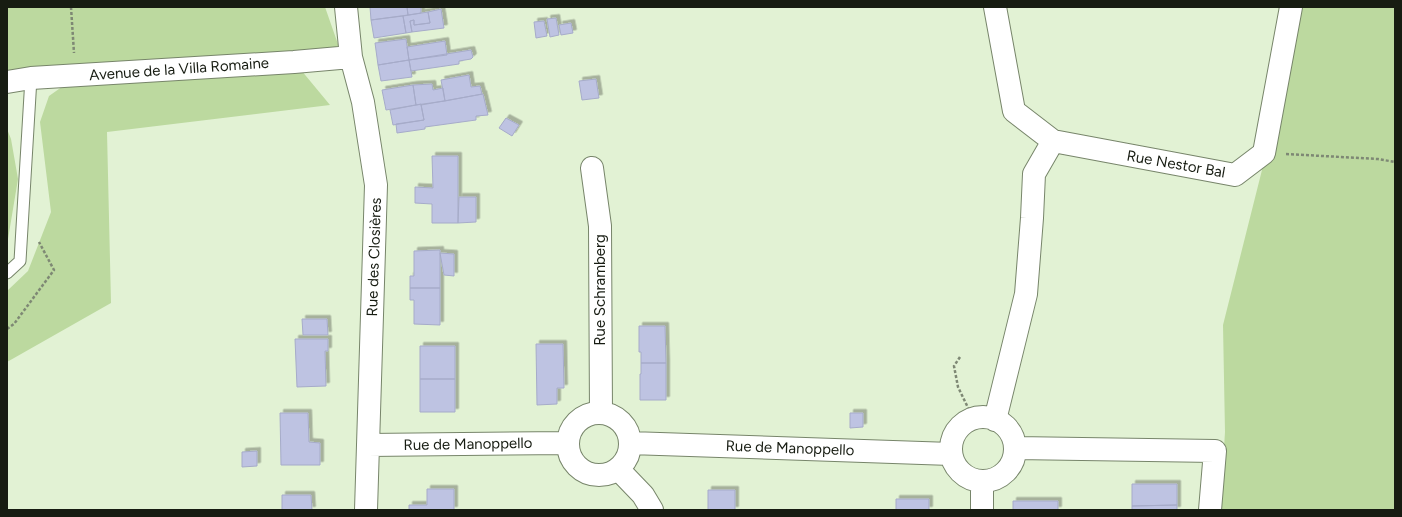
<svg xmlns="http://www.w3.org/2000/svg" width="1402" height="517" font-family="Figtree,sans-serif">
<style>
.green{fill:#bcd99f}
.building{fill:#bec3e2;stroke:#a6abc9;filter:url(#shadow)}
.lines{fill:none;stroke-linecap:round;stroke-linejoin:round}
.lane-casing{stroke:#77856a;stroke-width:13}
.street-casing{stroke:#77856a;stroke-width:24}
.path{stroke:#7e8874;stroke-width:2.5;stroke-dasharray:3 2;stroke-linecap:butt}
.lane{stroke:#fff;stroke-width:11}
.street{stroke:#fff;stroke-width:22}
.labels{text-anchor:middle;stroke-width:4;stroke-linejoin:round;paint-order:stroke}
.street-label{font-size:15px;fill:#171c12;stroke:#fff}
</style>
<defs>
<filter id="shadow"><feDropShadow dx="3.5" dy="-3.5" stdDeviation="0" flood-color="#0004"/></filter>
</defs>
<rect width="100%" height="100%" fill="#e2f2d4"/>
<path class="green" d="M 7,7 L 325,7 L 340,50 L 7,76 Z
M 1303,7 L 1395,7 L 1395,510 L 1220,510 L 1225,432 L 1223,325 Z
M 301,70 L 330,105 L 107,132 L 111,303 L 7,362 L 7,291 L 28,271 L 51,212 L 40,122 L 49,96 L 66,84 Z
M 7,129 L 11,139 L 18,179 L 7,245 Z"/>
<path class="building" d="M 370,7 L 407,7 L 408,15 L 371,20 Z
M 407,7 L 421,7 L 421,13 L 408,15 Z
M 441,9 L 444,28 L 412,32 L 410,21 L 414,20 L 414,25 L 430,23 L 428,12 Z
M 428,12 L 430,23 L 414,25 L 414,20 L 410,21 L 412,32 L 406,33 L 403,16 Z
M 403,16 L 406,33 L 374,38 L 371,20 Z
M 556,18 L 559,35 L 550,37 L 547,19 Z
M 544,21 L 547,36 L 536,38 L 534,22 Z
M 571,23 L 573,33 L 561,35 L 559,25 Z
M 406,39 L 409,60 L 378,65 L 375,43 Z
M 445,41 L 447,55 L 409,60 L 407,47 Z
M 471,50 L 473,57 L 471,59 L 459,61 L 459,64 L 411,71 L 409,60 Z
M 409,60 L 412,77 L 381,81 L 378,65 Z
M 469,75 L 471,87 L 480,86 L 482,94 L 445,101 L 441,80 Z
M 596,79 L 599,98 L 582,100 L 579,81 Z
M 432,84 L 433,90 L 443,88 L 445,101 L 416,105 L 413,85 Z
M 413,85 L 416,105 L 386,110 L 382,90 Z
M 483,94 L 488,115 L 476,116 L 476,120 L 425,127 L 425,129 L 397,133 L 396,124 L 424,120 L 421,105 Z
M 421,104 L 424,120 L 393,125 L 390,110 Z
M 506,118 L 519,125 L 512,136 L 499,128 Z
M 432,156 L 458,156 L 458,223 L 432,223 L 432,204 L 415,203 L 415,187 L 433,188 Z
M 459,197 L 476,197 L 476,222 L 458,223 Z
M 440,250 L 440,288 L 410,288 L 410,276 L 414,276 L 414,251 Z
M 440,253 L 454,254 L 454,276 L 444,275 Z
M 410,288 L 440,288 L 440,325 L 414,324 L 414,300 L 410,300 Z
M 302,319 L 327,319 L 328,335 L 303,335 Z
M 639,326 L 665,326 L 666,363 L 641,363 L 641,352 L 639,352 Z
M 295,339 L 328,339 L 328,351 L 325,351 L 326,386 L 297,387 Z
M 536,344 L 563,344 L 564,388 L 557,388 L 557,404 L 537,405 Z
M 420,346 L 455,346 L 455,379 L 420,379 Z
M 641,363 L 666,363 L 666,400 L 640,400 L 640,374 L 641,374 Z
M 420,379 L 455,379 L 455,412 L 420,412 Z
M 280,413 L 308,413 L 309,442 L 320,443 L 320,465 L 281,465 Z
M 850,413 L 863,413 L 863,427 L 850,428 Z
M 257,451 L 257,466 L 242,467 L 242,452 Z
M 1132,484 L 1177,484 L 1177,505 L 1132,506 Z
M 427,489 L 454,489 L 454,510 L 409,510 L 409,505 L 427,505 Z
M 708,490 L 735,490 L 735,510 L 708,510 Z
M 282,495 L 311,495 L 312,510 L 282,510 Z
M 896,499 L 929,499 L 929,510 L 896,510 Z
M 1013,501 L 1058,501 L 1058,510 L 1013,510 Z
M 1177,505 L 1177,510 L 1132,510 L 1132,506 Z"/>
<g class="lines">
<g class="lane-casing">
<path id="lane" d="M 7,273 L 20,261 L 31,78"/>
</g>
<g class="street-casing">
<path id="street" d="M 346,7 L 351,57 L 363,102 L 376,185 L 366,510
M 995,7 L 1014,111 L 1053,141 L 1034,174 L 1032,218 L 1026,294 L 995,420
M 7,82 L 31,78 L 294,62 L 351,57
M 1053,141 L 1235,175 L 1264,153 L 1291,7
M 592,168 L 600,226 L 601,413
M568 444a31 31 0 1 1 62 0a31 31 0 1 1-62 0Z
M951 449a32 32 0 1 1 64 0a32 32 0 1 1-64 0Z
M 630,443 L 951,454
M 368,445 L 568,443
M 1015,448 L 1215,451 L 1210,510
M 618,469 L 643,495 L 652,510
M 982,510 L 982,482"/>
</g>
<path class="path" d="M 71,7 L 74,53
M 1286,154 L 1378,159 L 1395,162
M 7,329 L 14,324 L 54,270 L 39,242
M 960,357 L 954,366 L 958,387 L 972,416"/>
<use href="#lane" class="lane"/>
<use href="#street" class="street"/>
</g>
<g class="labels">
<g class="street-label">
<text transform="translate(179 69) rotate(-4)" y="5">Avenue de la Villa Romaine</text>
<text transform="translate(1176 164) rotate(10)" y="5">Rue Nestor Bal</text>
<text transform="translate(374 257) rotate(-88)" y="5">Rue des Closières</text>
<text transform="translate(600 290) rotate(-90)" y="5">Rue Schramberg</text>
<text transform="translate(468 444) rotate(-1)" y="5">Rue de Manoppello</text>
<text transform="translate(790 448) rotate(2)" y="5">Rue de Manoppello</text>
</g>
</g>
<rect width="1402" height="517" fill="none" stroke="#171c12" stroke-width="16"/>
</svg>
